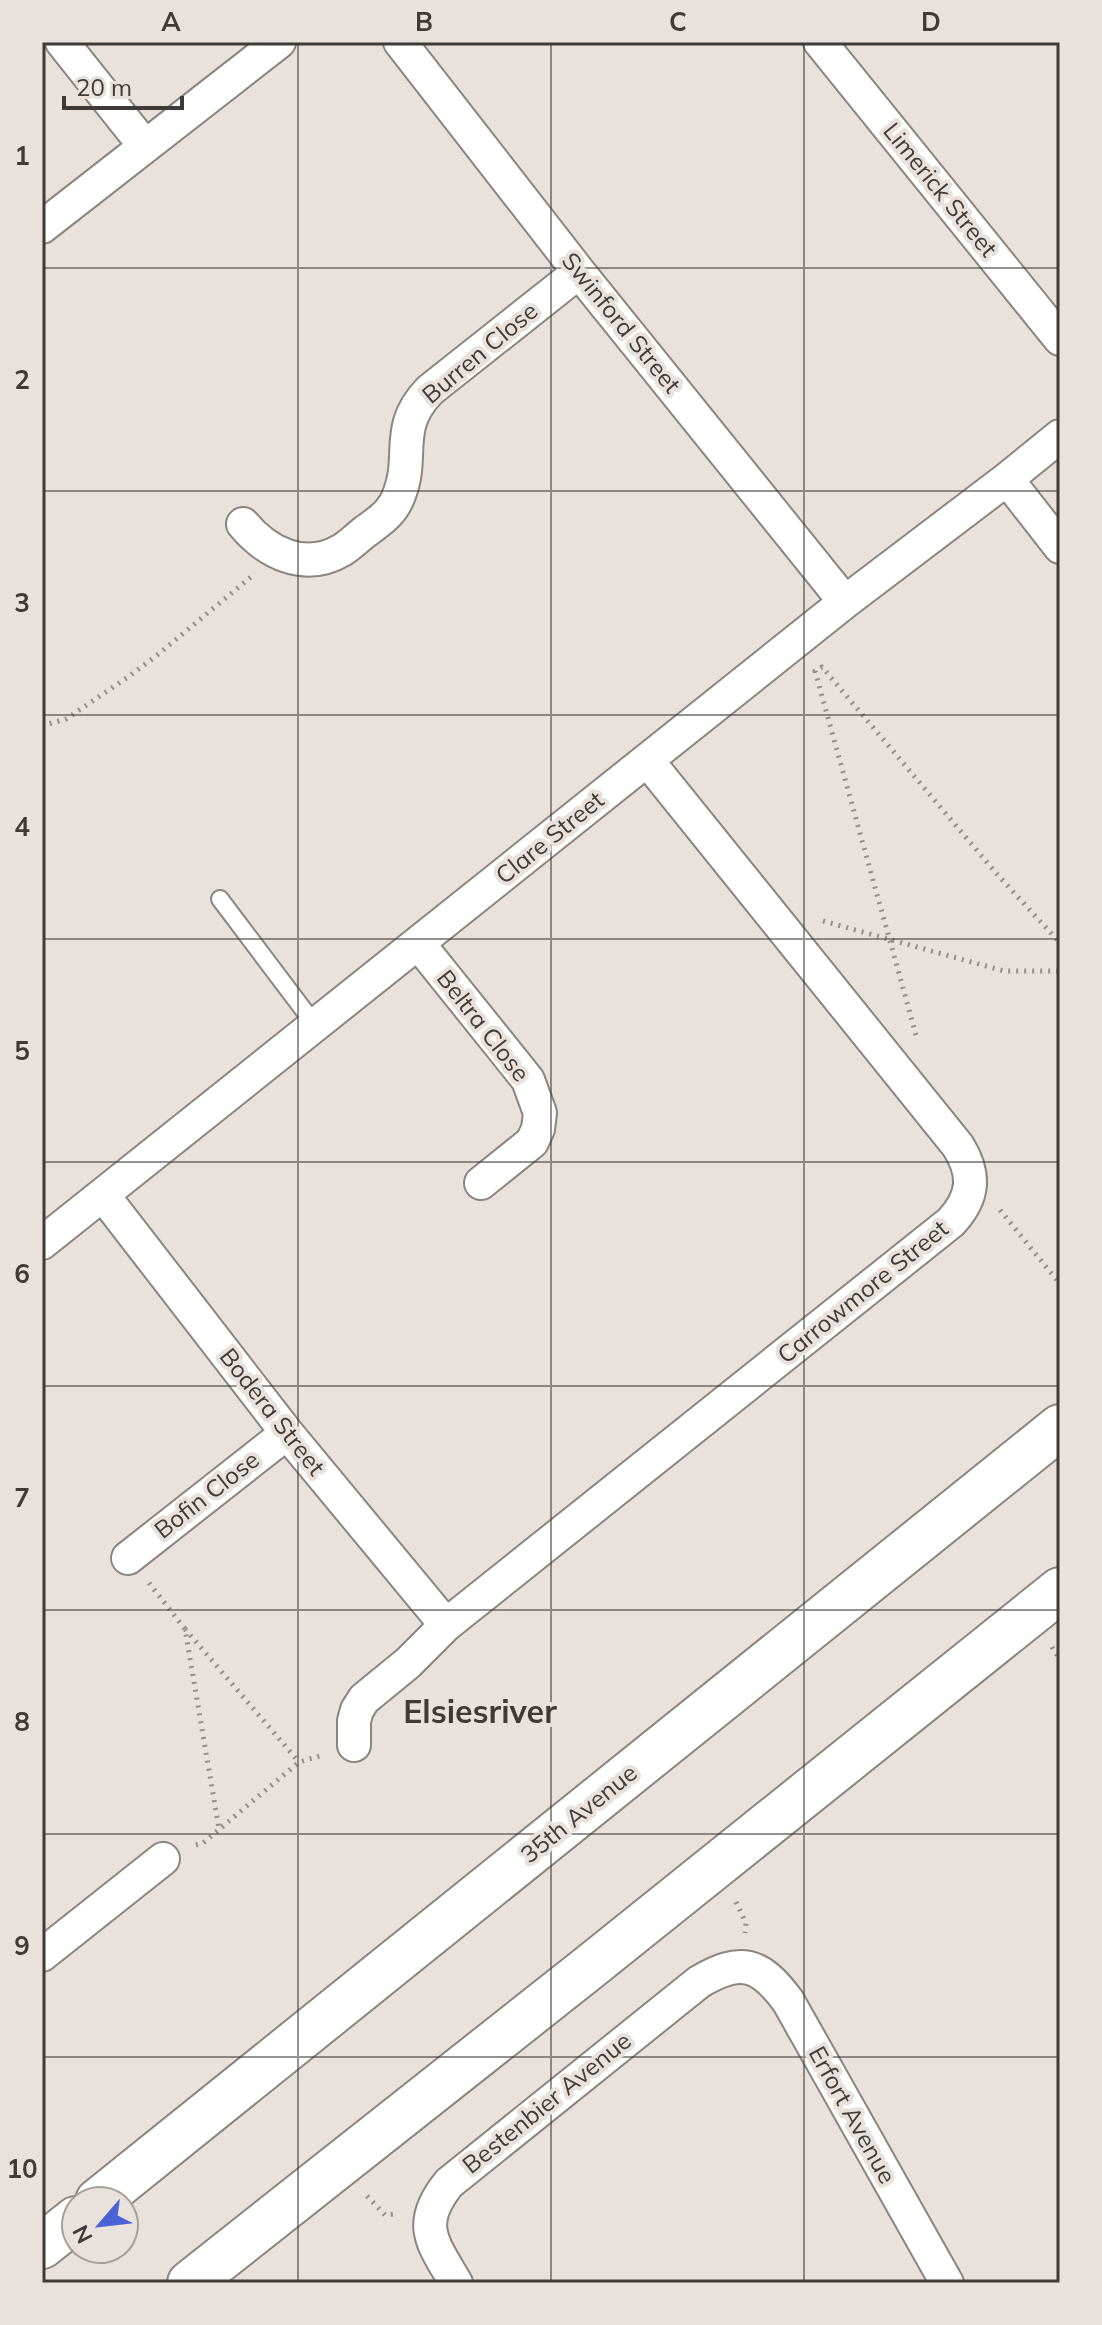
<svg xmlns="http://www.w3.org/2000/svg" width="1102" height="2325" font-family="Mulish,sans-serif">
<style>
.lines{fill:none;stroke-linecap:round;stroke-linejoin:round}
.service-casing{stroke:#8b857f;stroke-width:20}
.minor-casing{stroke:#8b857f;stroke-width:36}
.primary-casing{stroke:#8b857f;stroke-width:48}
.path{stroke:#938e8a;stroke-width:5;stroke-dasharray:2 6;stroke-linecap:butt}
.service{stroke:#fff;stroke-width:16}
.minor{stroke:#fff;stroke-width:32}
.primary{stroke:#fff;stroke-width:44}
.grid{fill:none;stroke:#3d3a38;stroke-width:2;stroke-opacity:0.55}
.labels{text-anchor:middle;stroke-width:8;stroke-linejoin:round;paint-order:stroke}
.street-label{font-size:24px;fill:#3d3a38;stroke:#e9e2dc}
.district-label{font-size:32px;font-weight:bold;fill:#3d3a38;stroke:#e9e2dc}
.neatline{fill:none;stroke:#3d3a38;stroke-width:3}
.grid-label{font-size:26px;text-anchor:middle;font-weight:bold;fill:#3d3a38}
</style>
<rect width="100%" height="100%" fill="#e9e2dc"/>
<g class="lines">
<g class="service-casing">
<path id="service" d="M 220,899 L 315,1025"/>
</g>
<g class="minor-casing">
<path id="minor" d="M 62,42 L 144,145
M 400,42 L 579,272 L 845,602
M 820,42 L 1060,339
M 42,227 L 279,42
M 1007,479 L 1060,547
M 243,524 C 267,553 305,572 342,550 C 350,545 358,537 366,531 C 380,521 393,512 399,495 C 415,455 393,428 430,390 L 579,272
M 418,943 L 528,1080 L 540,1113 L 538,1129 L 532,1142 L 481,1183
M 103,1195 L 287,1433 L 446,1625
M 42,1243 L 845,602 L 1007,479 L 1060,436
M 128,1558 L 287,1433
M 354,1745 L 354,1721 L 357,1710 L 364,1699 L 408,1663 L 446,1625 L 951,1222 C 974,1197 976,1175 958,1146 L 647,760
M 42,1955 L 163,1859
M 456,2283 C 433,2243 415,2225 449,2183 L 699,1982 C 741,1957 760,1963 788,2001 L 947,2283"/>
</g>
<g class="primary-casing">
<path id="primary" d="M 98,2201 L 1060,1427
M 42,2246 L 76,2219
M 190,2283 L 586,1970 L 1060,1590"/>
</g>
<path class="path" d="M 42,726 L 66,719 L 128,677 L 156,656 L 251,577
M 823,921 L 1004,971 L 1060,971
M 916,1035 L 815,671 L 822,667 L 996,873 L 1060,943
M 1000,1210 L 1060,1284
M 149,1583 L 185,1629 L 219,1829
M 185,1629 L 299,1762
M 1052,1647 L 1060,1660
M 196,1845 L 203,1843 L 299,1762 L 323,1755
M 736,1902 L 746,1923 L 745,1933
M 367,2196 L 385,2215 L 395,2214"/>
<use href="#service" class="service"/>
<use href="#minor" class="minor"/>
<use href="#primary" class="primary"/>
</g>
<path class="grid" d="M 298,42 L 298,2283M 551,42 L 551,2283M 804,42 L 804,2283M 42,268 L 1060,268M 42,491 L 1060,491M 42,715 L 1060,715M 42,939 L 1060,939M 42,1162 L 1060,1162M 42,1386 L 1060,1386M 42,1610 L 1060,1610M 42,1834 L 1060,1834M 42,2057 L 1060,2057"/>
<g class="labels">
<g class="street-label">
<text transform="translate(940 190) rotate(51)" y="8">Limerick Street</text>
<text transform="translate(621 323) rotate(51)" y="8">Swinford Street</text>
<text transform="translate(480 353) rotate(-40)" y="8">Burren Close</text>
<text transform="translate(550 838) rotate(-39)" y="8">Clare Street</text>
<text transform="translate(483 1026) rotate(52)" y="8">Beltra Close</text>
<text transform="translate(863 1292) rotate(-39)" y="8">Carrowmore Street</text>
<text transform="translate(272 1412) rotate(52)" y="8">Bodera Street</text>
<text transform="translate(207 1495) rotate(-38)" y="8">Bofin Close</text>
<text transform="translate(579 1814) rotate(-39)" y="8">35th Avenue</text>
<text transform="translate(547 2103) rotate(-39)" y="8">Bestenbier Avenue</text>
<text transform="translate(852 2115) rotate(61)" y="8">Erfort Avenue</text>
</g>
<g class="district-label">
<text x="480" y="1723">Elsiesriver</text>
</g>
</g>
<rect width="1102" height="2325" fill="none" stroke="#e9e2dc" stroke-width="88"/>
<g transform="translate(100 2225) rotate(242)"><circle r="38" fill="#e9e2dc" stroke="#a49f9a" stroke-width="2"/>
<path d="M0-6L14 30L0 20L-14 30Z" fill="#4b61d6"/>
<text y="-12" font-size="22" font-weight="bold" text-anchor="middle" fill="#3d3a38">N</text>
</g>
<path d="M64 96v12h118v-12" fill="none" stroke="#3d3a38" stroke-width="4"/>
<text x="76" y="96" font-size="24" fill="#3d3a38" stroke="#e9e2dc" stroke-width="6" paint-order="stroke">20 m</text>
<rect x="44" y="44" width="1014" height="2237" class="neatline"/>
<g class="grid-label">
<text x="171" y="31">A</text>
<text x="424" y="31">B</text>
<text x="678" y="31">C</text>
<text x="931" y="31">D</text>
<text x="22" y="165">1</text>
<text x="22" y="389">2</text>
<text x="22" y="612">3</text>
<text x="22" y="836">4</text>
<text x="22" y="1060">5</text>
<text x="22" y="1283">6</text>
<text x="22" y="1507">7</text>
<text x="22" y="1731">8</text>
<text x="22" y="1955">9</text>
<text x="22" y="2178">10</text>
</g>
</svg>
